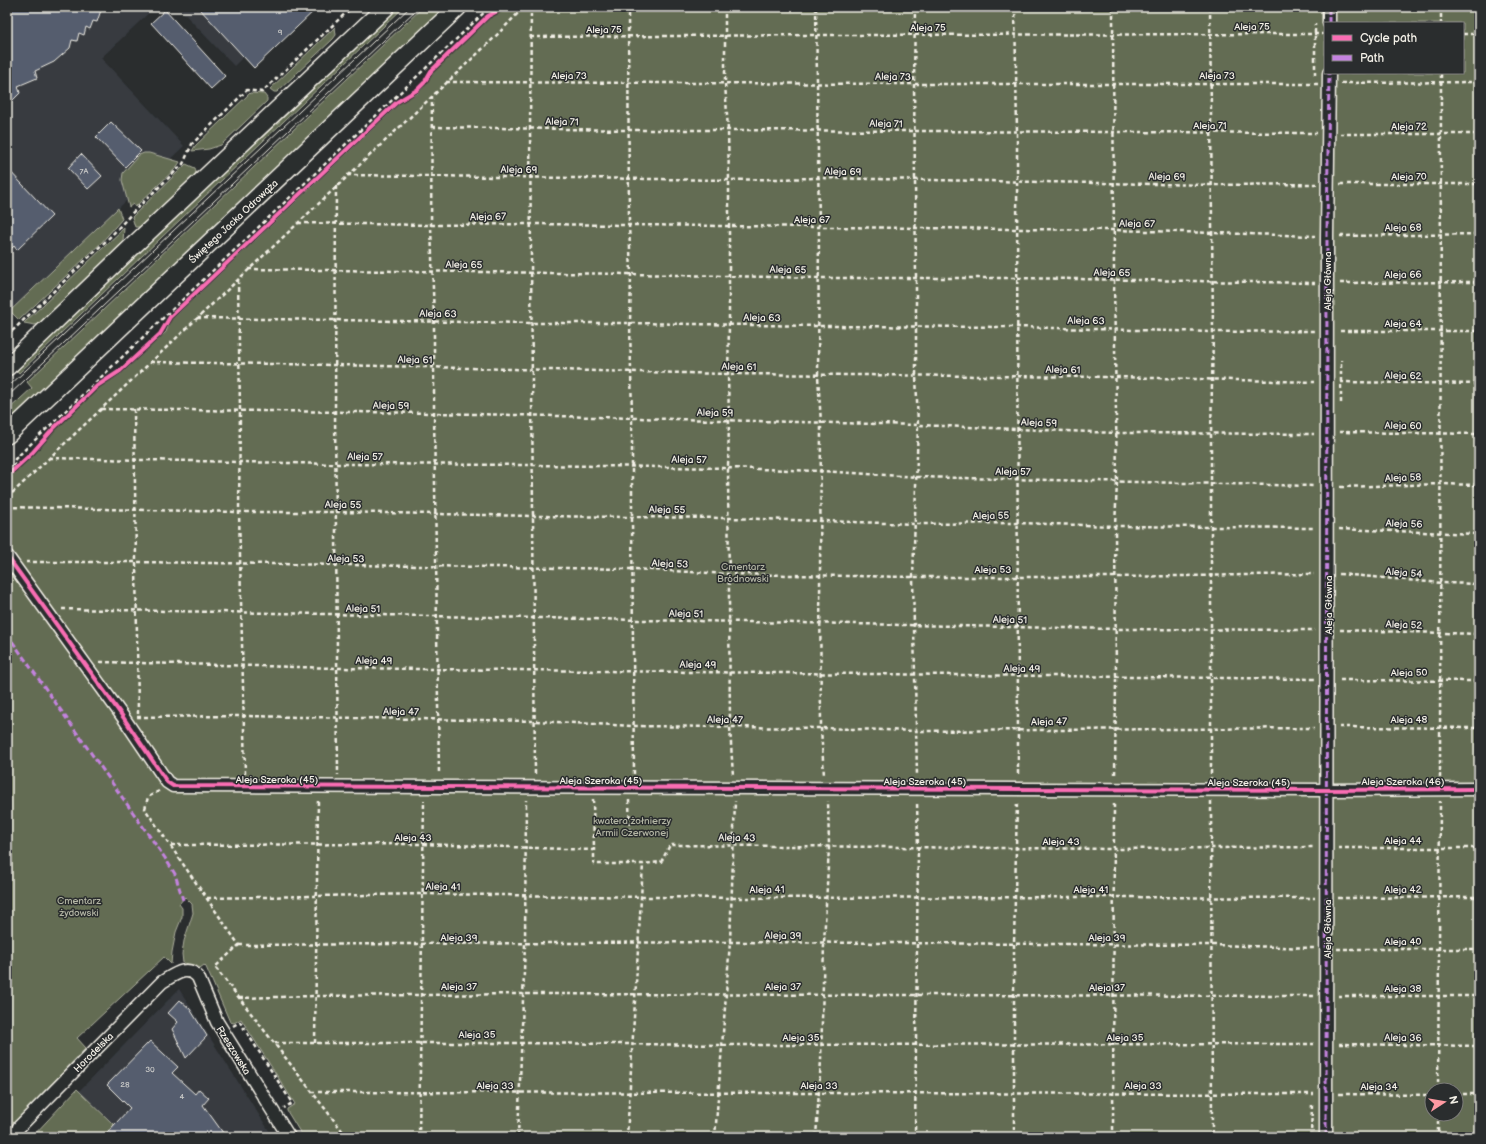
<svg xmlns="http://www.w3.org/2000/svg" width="1486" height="1144" font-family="'Balsamiq Sans',sans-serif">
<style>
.built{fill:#373b41}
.green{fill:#636c52;stroke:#acae9d;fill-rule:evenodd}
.building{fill:#545d6e;stroke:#f4f1e8}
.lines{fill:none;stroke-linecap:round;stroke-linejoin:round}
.street-casing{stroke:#f4f1e8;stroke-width:15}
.secondary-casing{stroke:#f4f1e8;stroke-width:20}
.path{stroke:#f4f1e8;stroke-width:2.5;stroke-dasharray:4 3;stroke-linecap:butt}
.street{stroke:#2a2d2e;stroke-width:12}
.secondary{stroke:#2a2d2e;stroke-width:17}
.tram{stroke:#f4f1e8;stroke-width:1}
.quiet{stroke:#c483df;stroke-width:3;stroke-dasharray:6 3;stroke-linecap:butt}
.cycleway-casing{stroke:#2a2d2e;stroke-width:6}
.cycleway{stroke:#f96db3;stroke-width:4}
.labels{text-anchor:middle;stroke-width:3;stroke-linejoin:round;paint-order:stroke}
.number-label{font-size:8px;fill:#ccccca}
.street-label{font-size:10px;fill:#f4f1e8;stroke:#2a2d2e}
.park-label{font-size:10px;fill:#b3b5a4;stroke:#2a2d2e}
</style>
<rect width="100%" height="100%" fill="#2a2d2e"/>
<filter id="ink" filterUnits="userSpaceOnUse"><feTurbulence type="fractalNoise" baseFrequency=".025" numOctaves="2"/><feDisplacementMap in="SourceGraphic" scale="8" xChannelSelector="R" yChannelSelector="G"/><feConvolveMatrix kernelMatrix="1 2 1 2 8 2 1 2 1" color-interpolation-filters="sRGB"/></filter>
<g filter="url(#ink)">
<path class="built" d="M 7,7 L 155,7 L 101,58 L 184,146 L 7,314 Z
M 178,7 L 318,7 L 254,68 L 243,57 L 234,66 Z
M 179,989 L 273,1137 L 103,1137 L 114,1125 L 79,1091 Z"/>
<path class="green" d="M 398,7 L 404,7 L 19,373 L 15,368 Z
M 423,7 L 446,7 L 7,423 L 7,411 L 32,388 L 27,382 Z
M 508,7 L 1479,7 L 1479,1137 L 303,1137 L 287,1111 L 287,1109 L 295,1104 L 241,1019 L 234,1023 L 230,1022 L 206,967 L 204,965 L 200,968 L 195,965 L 183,963 L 182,954 L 184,941 L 193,913 L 192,904 L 185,897 L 179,904 L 182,908 L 182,917 L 176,932 L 172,952 L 171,964 L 164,957 L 77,1038 L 86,1048 L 18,1119 L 7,1134 L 7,480 L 39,449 L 60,425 L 99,387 L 122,373 L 166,332 L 170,321 L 172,319 L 398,105 L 403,100 L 418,93 L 423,88 L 432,73 L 493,15 L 505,10 ZM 1325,23 L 1463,23 L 1463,73 L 1325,73 ZM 1432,1090 L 1456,1090 L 1456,1114 L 1432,1114 Z
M 335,27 L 336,35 L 333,39 L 277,92 L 274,92 L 270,89 Z
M 250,93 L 264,94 L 267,98 L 267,101 L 221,145 L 209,149 L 192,151 L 195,146 Z
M 144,153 L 149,153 L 180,162 L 176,168 L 135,207 L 133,204 L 129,207 L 122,180 L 123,173 L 139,155 Z
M 186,164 L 195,168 L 196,171 L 195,175 L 141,227 L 135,227 L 132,217 Z
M 118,208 L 122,219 L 101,243 L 19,320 L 10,311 Z
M 124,228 L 123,241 L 116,251 L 41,322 L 35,325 L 24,323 Z
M 77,1089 L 114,1125 L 103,1137 L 32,1137 Z"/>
<path class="building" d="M 7,7 L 102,7 L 97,22 L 93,21 L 90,29 L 86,27 L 84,35 L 79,33 L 77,41 L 72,40 L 70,48 L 54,62 L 35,71 L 37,78 L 18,86 L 20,93 L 7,106 Z
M 198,7 L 318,7 L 254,68 Z
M 165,10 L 225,76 L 211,89 L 151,23 Z
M 111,122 L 141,151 L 125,167 L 96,137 Z
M 81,154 L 102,176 L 88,189 L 68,168 Z
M 7,168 L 52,216 L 17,250 L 14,246 L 7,253 Z
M 180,1000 L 190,1009 L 207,1036 L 186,1058 L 172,1029 L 178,1022 L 168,1013 Z
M 150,1041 L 178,1067 L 172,1073 L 195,1094 L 199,1089 L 209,1098 L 203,1105 L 226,1137 L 103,1137 L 130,1108 L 107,1085 Z"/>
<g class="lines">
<g class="street-casing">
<path id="street" d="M 1329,23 L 1329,7
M 7,556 L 123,717 L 167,782 L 173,786 L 1327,790 L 1479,789
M 13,1137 L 19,1127 L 162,982 C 174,975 187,964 198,977 L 217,1022 L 289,1137
M 1326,1137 L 1327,236 L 1329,73"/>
</g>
<g class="secondary-casing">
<path id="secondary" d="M 7,367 L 134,245 L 386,7
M 7,435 L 458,7"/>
</g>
<path class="path" d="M 531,7 L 530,129 L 535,775
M 628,7 L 629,224 L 631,274 L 630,323 L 632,418 L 632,517 L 634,776
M 725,7 L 725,83 L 728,130 L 729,180 L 729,325 L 728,374 L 729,420 L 728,468 L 730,727 L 733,776
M 816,7 L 819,227 L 818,376 L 821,423 L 820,575 L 821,728 L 824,776
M 915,7 L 914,84 L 916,277 L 916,375 L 918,425 L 913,577 L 917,776
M 1015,7 L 1017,132 L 1018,776
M 1113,7 L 1114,280 L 1117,482 L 1115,526 L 1116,678 L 1115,777
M 1210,7 L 1213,332 L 1211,434 L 1211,778
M 1441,7 L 1441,23
M 1463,34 L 1479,34
M 530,37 L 816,35 L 1323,34
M 1315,75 L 1315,24
M 446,82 L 914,84 L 1318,84
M 1341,83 L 1479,82
M 432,96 L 431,225 L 434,321 L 434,413 L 439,775
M 432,127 L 629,130 L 728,130 L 1317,133
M 1340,134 L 1479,134
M 347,175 L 729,180 L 818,178 L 1212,185 L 1317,184
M 1340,184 L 1479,184
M 336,186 L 335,412 L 338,775
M 298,223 L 431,225 L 531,224 L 1114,230 L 1315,236
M 1340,236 L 1479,234
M 248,269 L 631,274 L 819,278 L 1016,278 L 1315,283
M 238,280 L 240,410 L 239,512 L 245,774
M 1340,283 L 1479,282
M 197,318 L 532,323 L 630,323 L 819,326 L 1016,327 L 1213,332 L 1315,331
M 1340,331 L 1479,331
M 7,336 L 111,236 L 135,210 L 183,164 L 192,144 L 247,90 L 262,92 L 352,7
M 150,362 L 336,365 L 728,374 L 1115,377 L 1315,382
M 1340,382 L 1479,384
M 1341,403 L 1341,360
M 101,409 L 434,413 L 918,425 L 1116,433 L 1314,434
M 134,409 L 138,714
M 1339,432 L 1479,434
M 49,458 L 336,464 L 533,465 L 728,468 L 820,471 L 917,477 L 1315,486
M 7,471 L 14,465 L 15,459 L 490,7
M 1340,487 L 1442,484 L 1479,485
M 7,498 L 494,38 L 524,7
M 7,507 L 239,512 L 336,512 L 534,516 L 729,518 L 916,524 L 1017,523 L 1115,526 L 1314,528
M 1339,529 L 1479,534
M 26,562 L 136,562 L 633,569 L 729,574 L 913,577 L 1115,577 L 1314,574
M 1339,574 L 1441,583 L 1479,584
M 62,609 L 1116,629 L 1315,630
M 1340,630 L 1479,634
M 100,662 L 337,668 L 1315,679
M 1340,680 L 1479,681
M 137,717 L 244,716 L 535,721 L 633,726 L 821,728 L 916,731 L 1314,728
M 1339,727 L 1479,728
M 1440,778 L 1441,73
M 159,791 L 148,797 L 145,809 L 239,945 L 215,967 L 347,1137
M 593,799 L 594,850
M 629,800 L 630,834
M 1211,801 L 1212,1137
M 171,845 L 423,844 L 594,850 L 594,864 L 643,864 L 661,862 L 670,845 L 1114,849 L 1315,847
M 1338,848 L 1479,848
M 207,898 L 422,894 L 732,898 L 1114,897 L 1315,898
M 1338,898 L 1479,897
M 239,945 L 730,942 L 1212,945 L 1314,948
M 1337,949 L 1479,949
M 1338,996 L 1479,996
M 239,998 L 315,996 L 523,994 L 1315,996
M 233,1026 L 240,1022 L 292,1103 L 284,1108
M 275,1043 L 521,1043 L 722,1045 L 1314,1044
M 315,1043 L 318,798
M 1339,1044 L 1479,1046
M 1438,1090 L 1440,801
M 311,1092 L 1314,1094
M 1339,1094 L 1432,1095
M 1456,1094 L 1479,1094
M 1438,1114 L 1438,1137
M 419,1137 L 424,800
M 518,1137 L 525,944 L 526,800
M 627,1137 L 643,864
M 715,1137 L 730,942 L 735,801
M 816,1137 L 821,1060 L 824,943 L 829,847 L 828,801
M 915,1137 L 918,848 L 917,801
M 1014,1137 L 1014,944 L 1017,801
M 1113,1137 L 1114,802
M 1311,1137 L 1312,1104"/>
<use href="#street" class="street"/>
<use href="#secondary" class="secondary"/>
<path class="tram" d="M 7,388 L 410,7
M 7,397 L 419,7"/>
<path class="quiet" d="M 1329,23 L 1329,7
M 7,634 L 165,858 L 175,874 L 183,900
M 1326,1137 L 1327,236 L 1329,73"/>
<g class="cycleway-casing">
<path id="cycleway" d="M 7,476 L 32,453 L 54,428 L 97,386 L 120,371 L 160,334 L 170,317 L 397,102 L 417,90 L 424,83 L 431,71 L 488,16 L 505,7
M 7,556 L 123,717 L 167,782 L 173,786 L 1327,790 L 1479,789"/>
</g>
<use href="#cycleway" class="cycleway"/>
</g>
</g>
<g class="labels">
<g class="number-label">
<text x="280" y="35">9</text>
<text x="84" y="174">7A</text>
<text x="150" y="1072">30</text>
<text x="125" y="1087">28</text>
<text x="182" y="1099">4</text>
</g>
<g class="street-label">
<text x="1252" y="30">Aleja 75</text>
<text x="928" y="31">Aleja 75</text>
<text x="604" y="33">Aleja 75</text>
<text x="569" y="79">Aleja 73</text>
<text x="1217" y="79">Aleja 73</text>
<text transform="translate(893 76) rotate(1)" y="4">Aleja 73</text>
<text transform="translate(562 121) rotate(1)" y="4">Aleja 71</text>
<text transform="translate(886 123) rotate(1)" y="4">Aleja 71</text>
<text x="1210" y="129">Aleja 71</text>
<text transform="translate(1409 126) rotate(-1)" y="4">Aleja 72</text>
<text transform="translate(519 169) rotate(1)" y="4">Aleja 69</text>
<text transform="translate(843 171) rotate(1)" y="4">Aleja 69</text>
<text transform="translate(1167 176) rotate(1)" y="4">Aleja 69</text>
<text x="1409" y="180">Aleja 70</text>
<text transform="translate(488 216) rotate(-1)" y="4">Aleja 67</text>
<text x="812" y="223">Aleja 67</text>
<text transform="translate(233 221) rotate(-43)" y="4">Świętego Jacka Odrowąża</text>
<text transform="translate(1137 223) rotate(1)" y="4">Aleja 67</text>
<text transform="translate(1403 227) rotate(-1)" y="4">Aleja 68</text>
<text transform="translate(464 264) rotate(1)" y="4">Aleja 65</text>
<text transform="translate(788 269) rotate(1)" y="4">Aleja 65</text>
<text transform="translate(1112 272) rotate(1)" y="4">Aleja 65</text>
<text transform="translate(1403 274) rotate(-1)" y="4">Aleja 66</text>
<text transform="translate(1327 281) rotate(-90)" y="4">Aleja Główna</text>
<text transform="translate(438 313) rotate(1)" y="4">Aleja 63</text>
<text transform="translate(762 317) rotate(1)" y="4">Aleja 63</text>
<text transform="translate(1086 320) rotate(1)" y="4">Aleja 63</text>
<text x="1403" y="327">Aleja 64</text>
<text transform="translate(415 359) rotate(1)" y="4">Aleja 61</text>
<text transform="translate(739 366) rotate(1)" y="4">Aleja 61</text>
<text transform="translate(1063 369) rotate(1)" y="4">Aleja 61</text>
<text transform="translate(1403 375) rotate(1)" y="4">Aleja 62</text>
<text transform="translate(391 405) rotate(1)" y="4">Aleja 59</text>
<text transform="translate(715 412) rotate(1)" y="4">Aleja 59</text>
<text transform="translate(1039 422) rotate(2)" y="4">Aleja 59</text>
<text transform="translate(1403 425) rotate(1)" y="4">Aleja 60</text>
<text transform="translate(365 456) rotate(1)" y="4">Aleja 57</text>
<text transform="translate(689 459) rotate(1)" y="4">Aleja 57</text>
<text transform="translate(1013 471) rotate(1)" y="4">Aleja 57</text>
<text transform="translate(1403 477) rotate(-2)" y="4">Aleja 58</text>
<text transform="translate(343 504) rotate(1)" y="4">Aleja 55</text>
<text transform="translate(667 509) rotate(1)" y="4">Aleja 55</text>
<text transform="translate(991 515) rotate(-1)" y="4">Aleja 55</text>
<text transform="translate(1404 523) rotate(2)" y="4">Aleja 56</text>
<text transform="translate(346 558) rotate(1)" y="4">Aleja 53</text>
<text transform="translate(670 563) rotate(2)" y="4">Aleja 53</text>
<text x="993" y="573">Aleja 53</text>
<text transform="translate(1404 572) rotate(5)" y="4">Aleja 54</text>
<text transform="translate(1328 605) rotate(-90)" y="4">Aleja Główna</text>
<text transform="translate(363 608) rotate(1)" y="4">Aleja 51</text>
<text transform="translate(686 613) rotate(1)" y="4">Aleja 51</text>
<text transform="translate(1010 619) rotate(1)" y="4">Aleja 51</text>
<text transform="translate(1404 624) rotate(2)" y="4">Aleja 52</text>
<text transform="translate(374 660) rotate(1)" y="4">Aleja 49</text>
<text transform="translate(698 664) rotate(1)" y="4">Aleja 49</text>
<text transform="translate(1022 668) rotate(1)" y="4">Aleja 49</text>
<text x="1409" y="676">Aleja 50</text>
<text transform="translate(401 711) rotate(1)" y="4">Aleja 47</text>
<text transform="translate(725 719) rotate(1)" y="4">Aleja 47</text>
<text x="1409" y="723">Aleja 48</text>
<text transform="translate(1049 721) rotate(-1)" y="4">Aleja 47</text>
<text x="277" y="783">Aleja Szeroka (45)</text>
<text x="601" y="784">Aleja Szeroka (45)</text>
<text x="925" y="785">Aleja Szeroka (45)</text>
<text x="1403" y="785">Aleja Szeroka (46)</text>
<text x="1249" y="786">Aleja Szeroka (45)</text>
<text x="413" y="841">Aleja 43</text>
<text transform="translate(737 837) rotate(1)" y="4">Aleja 43</text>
<text x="1403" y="844">Aleja 44</text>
<text x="1061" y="845">Aleja 43</text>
<text transform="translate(443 886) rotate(1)" y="4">Aleja 41</text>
<text transform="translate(767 889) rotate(-1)" y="4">Aleja 41</text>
<text x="1091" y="893">Aleja 41</text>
<text transform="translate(1403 889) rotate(-1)" y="4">Aleja 42</text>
<text transform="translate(1327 929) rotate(-90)" y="4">Aleja Główna</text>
<text transform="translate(783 935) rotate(1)" y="4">Aleja 39</text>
<text x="459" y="941">Aleja 39</text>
<text x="1107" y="941">Aleja 39</text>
<text x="1403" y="945">Aleja 40</text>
<text x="459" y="990">Aleja 37</text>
<text x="783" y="990">Aleja 37</text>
<text x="1107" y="991">Aleja 37</text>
<text x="1403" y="992">Aleja 38</text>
<text x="477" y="1038">Aleja 35</text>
<text x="801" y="1041">Aleja 35</text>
<text x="1125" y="1041">Aleja 35</text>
<text transform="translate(1403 1037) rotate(1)" y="4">Aleja 36</text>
<text transform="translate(234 1050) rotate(58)" y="4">Rzeszowska</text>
<text transform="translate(93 1052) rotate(-45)" y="4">Horodelska</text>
<text x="495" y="1089">Aleja 33</text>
<text x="819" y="1089">Aleja 33</text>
<text x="1143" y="1089">Aleja 33</text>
<text x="1379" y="1090">Aleja 34</text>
</g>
<g class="park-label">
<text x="743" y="570">Cmentarz<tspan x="743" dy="12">Bródnowski</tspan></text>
<text x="632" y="824">kwatera żołnierzy<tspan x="632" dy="12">Armii Czerwonej</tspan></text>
<text x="79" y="904">Cmentarz<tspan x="79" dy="12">żydowski</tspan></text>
</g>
</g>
<rect width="1486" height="1144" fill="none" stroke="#2a2d2e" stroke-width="24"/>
<rect x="12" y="12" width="1462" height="1120" fill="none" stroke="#f4f1e8" stroke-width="1.5" filter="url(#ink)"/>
<rect x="1324" y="22" width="140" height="52" fill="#2a2d2e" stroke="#7b7b78"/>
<rect x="1332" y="35" width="20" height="6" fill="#f96db3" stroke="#7b7b78"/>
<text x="1360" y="42" font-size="12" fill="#f4f1e8">Cycle path</text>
<rect x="1332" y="55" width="20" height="6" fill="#c483df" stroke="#7b7b78"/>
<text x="1360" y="62" font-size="12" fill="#f4f1e8">Path</text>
<g transform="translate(1444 1102) rotate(78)"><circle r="19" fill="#2a2d2e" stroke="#7b7b78"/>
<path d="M0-3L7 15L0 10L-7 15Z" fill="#ff9aa2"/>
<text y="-6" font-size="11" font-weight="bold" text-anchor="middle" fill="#f4f1e8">N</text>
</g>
</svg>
